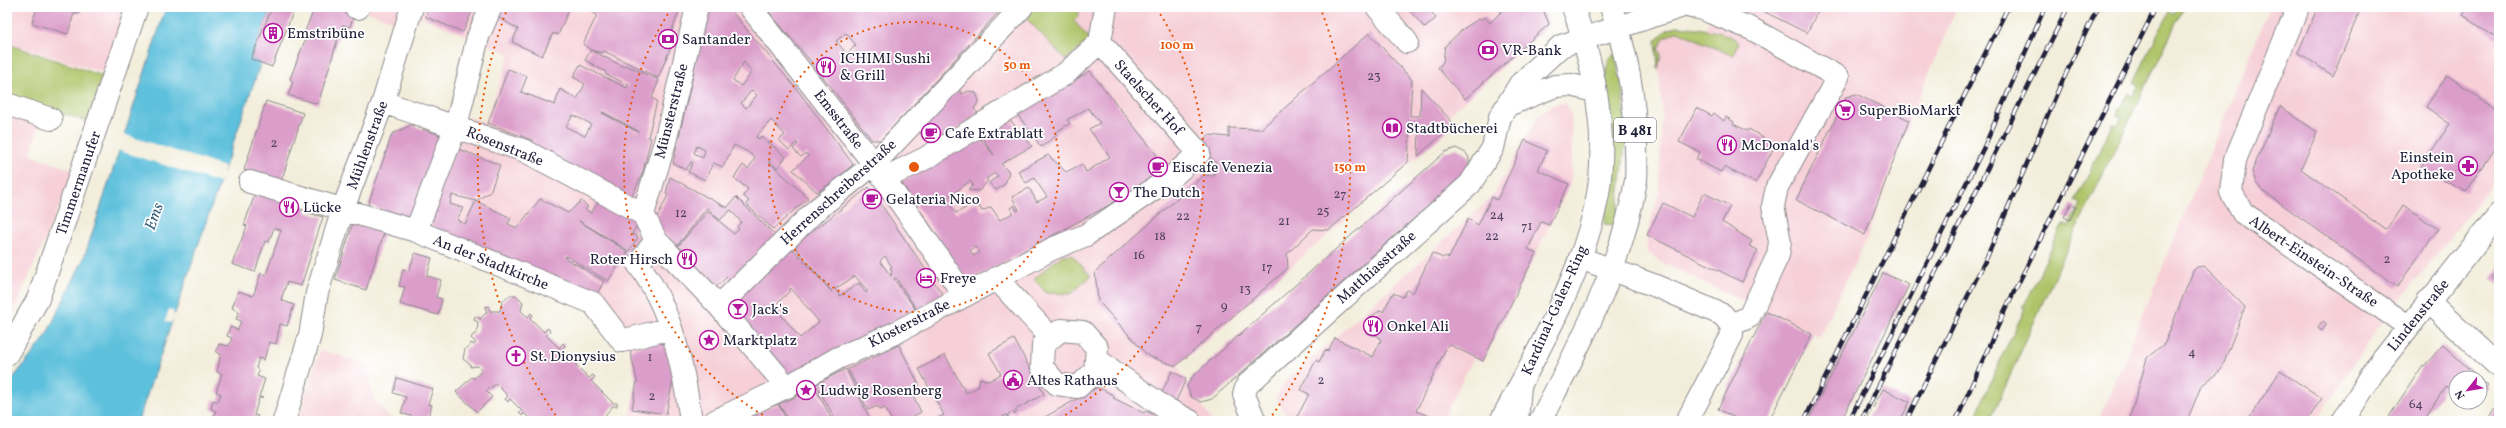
<svg xmlns="http://www.w3.org/2000/svg" width="2506" height="428" font-family="Vollkorn,serif">
<style>
.built{fill:#f6cfd7}
.green{fill:#afc469;stroke:#687352}
.water{fill:#5dc0dc;stroke:#40718c}
.pier{fill:#f3eedb}
.building{fill:#db9dca;fill-rule:evenodd}
.lines{fill:none;stroke-linecap:round;stroke-linejoin:round}
.minor-casing{stroke:#8a888b;stroke-width:24}
.major-casing{stroke:#8a888b;stroke-width:24}
.minor{stroke:#fff;stroke-width:22}
.major{stroke:#fff;stroke-width:22}
.rail-casing{stroke:#22223b;stroke-width:4.5}
.rail{stroke:#fff;stroke-width:3;stroke-dasharray:9;stroke-linecap:butt}
.ring{fill:none;stroke:#e8590c;stroke-width:2;stroke-dasharray:2 4}
.labels{text-anchor:middle;stroke-width:3.5;stroke-linejoin:round;paint-order:stroke}
.number-label{font-size:13px;fill:#50415f}
.shield{fill:#fff;stroke:#646476;stroke-width:1}
.shield-label{font-size:14px;font-weight:bold;fill:#22223b}
.poi-label{font-size:15px;fill:#22223b;stroke:#fff;text-anchor:start}
.street-label{font-size:15px;fill:#22223b;stroke:#fff}
.water-label{font-size:16px;font-style:italic;fill:#3a617b;stroke:#fff}
.centre{fill:#e8590c;stroke:#fff;stroke-width:2}
.ring-label{font-size:12px;text-anchor:middle;font-weight:bold;fill:#e8590c;stroke:#fff;stroke-width:3.5;stroke-linejoin:round;paint-order:stroke}
</style>
<rect width="100%" height="100%" fill="#fff"/>
<filter id="ink" filterUnits="userSpaceOnUse"><feTurbulence type="fractalNoise" baseFrequency=".025" numOctaves="2"/><feDisplacementMap in="SourceGraphic" scale="8" xChannelSelector="R" yChannelSelector="G"/><feConvolveMatrix kernelMatrix="1 2 1 2 8 2 1 2 1" color-interpolation-filters="sRGB"/></filter>
<filter id="wash" filterUnits="userSpaceOnUse"><feTurbulence type="fractalNoise" baseFrequency=".012" numOctaves="4" result="noise"/><feDisplacementMap in="SourceGraphic" scale="16" xChannelSelector="R" yChannelSelector="G"/><feGaussianBlur stdDeviation="0.9" result="paint"/><feColorMatrix in="noise" values="0 0 0 0 0 0 0 0 0 0 0 0 0 0 0 0 0 1.4 0 .05"/><feComposite in="paint" operator="in"/></filter>
<g filter="url(#wash)">
<rect width="100%" height="100%" fill="#f3eedb"/>
<path class="built" d="M 7,7 L 125,7 L 104,73 L 7,43 Z
M 351,7 L 1542,7 L 1550,24 L 1448,116 L 1455,124 L 1177,366 L 1212,421 L 629,421 L 636,381 L 628,345 L 599,302 L 422,229 L 468,117 L 485,122 L 510,54 L 421,17 L 401,23 Z
M 1717,7 L 1957,7 L 1913,111 L 1868,236 L 1819,337 L 1659,261 L 1647,252 L 1647,235 L 1659,193 L 1662,112 L 1656,40 L 1667,30 L 1677,26 L 1705,29 Z
M 2270,7 L 2499,7 L 2499,176 L 2377,329 L 2316,421 L 2099,421 Z
M 1562,103 L 1567,105 L 1571,113 L 1572,161 L 1570,184 L 1483,361 L 1474,357 L 1442,421 L 1292,421 L 1287,418 L 1276,398 L 1284,383 L 1492,197 L 1539,115 L 1553,105 Z
M 7,114 L 40,123 L 30,155 L 73,170 L 67,188 L 7,327 Z
M 320,350 L 369,365 L 373,399 L 393,421 L 297,421 Z"/>
<path class="green" d="M 1035,7 L 1078,7 L 1079,16 L 1074,21 L 1090,39 L 1066,60 L 1025,17 Z
M 2177,7 L 2184,7 L 2063,257 L 1990,421 L 1980,421 L 1975,418 L 2001,358 L 2025,309 L 2023,308 L 2063,224 L 2069,226 L 2080,204 L 2075,201 L 2113,124 L 2117,125 L 2121,117 L 2117,115 L 2128,94 L 2133,96 L 2139,85 L 2134,82 L 2169,12 L 2174,15 Z
M 1677,26 C 1690,27 1733,31 1738,43 L 1733,56 L 1678,31 L 1665,37 L 1658,49 L 1661,54 L 1658,69 L 1656,40 L 1667,30 Z
M 7,44 L 103,76 L 89,122 L 7,96 Z
M 1613,55 L 1615,55 L 1622,87 L 1626,137 L 1616,225 L 1604,224 C 1610,182 1613,141 1609,99 C 1607,84 1602,67 1613,55 Z
M 1062,255 L 1072,255 L 1091,276 L 1071,294 L 1046,293 L 1034,279 Z"/>
<path class="water" d="M 166,7 L 272,7 L 251,58 L 261,62 L 138,421 L 7,421 L 7,386 L 45,338 L 84,258 Z"/>
<path class="pier" d="M 123,134 L 225,167 L 220,183 L 117,150 Z
M 169,309 L 174,311 L 173,314 L 176,315 L 171,323 L 165,321 Z"/>
<g id="blocks">
<path class="building" d="M 37,7 L 82,7 L 80,13 L 74,13 L 68,34 L 32,23 Z
M 272,7 L 295,7 L 272,67 L 251,59 Z
M 315,7 L 341,7 L 355,12 L 350,27 L 342,25 L 318,104 L 288,95 L 293,82 L 290,79 L 307,35 L 305,31 Z
M 428,7 L 474,7 L 463,32 L 426,17 Z
M 499,7 L 570,7 L 558,35 L 553,33 L 542,56 L 512,42 L 518,29 L 496,16 Z
M 583,7 L 681,7 L 670,35 L 675,37 L 658,78 L 604,51 L 602,53 L 591,50 L 624,67 L 625,65 L 659,80 L 652,98 L 657,101 L 648,137 L 651,138 L 643,172 L 630,201 L 532,144 L 534,141 L 488,123 L 508,69 L 527,76 L 521,92 L 555,105 L 560,89 L 577,99 L 585,84 L 573,77 L 580,65 L 627,88 L 629,85 L 605,74 L 606,72 L 585,60 L 591,50 L 583,44 L 597,15 ZM 603,112 L 638,131 L 638,132 L 602,113 ZM 573,115 L 591,124 L 585,136 L 566,127 Z
M 710,7 L 728,7 L 799,92 L 853,164 L 836,180 L 817,192 L 793,170 L 808,156 L 806,153 L 801,157 L 793,149 L 798,144 L 796,143 L 789,150 L 779,140 L 785,135 L 771,120 L 756,137 L 759,139 L 761,136 L 786,157 L 777,168 L 768,161 L 808,198 L 773,229 L 746,204 L 749,201 L 743,196 L 748,189 L 734,178 L 743,165 L 748,169 L 755,158 L 748,152 L 734,145 L 723,167 L 713,163 L 705,180 L 688,172 L 693,163 L 691,162 L 686,170 L 673,163 L 697,57 L 692,54 ZM 744,62 L 752,72 L 741,86 L 733,80 ZM 752,90 L 757,95 L 746,108 L 741,103 ZM 697,146 L 705,150 L 703,158 L 694,153 Z
M 765,7 L 1003,7 L 881,140 L 872,140 L 817,69 ZM 846,33 L 856,45 L 847,54 L 836,41 Z
M 1406,7 L 1427,7 L 1436,18 L 1425,28 Z
M 1506,7 L 1542,7 L 1549,24 L 1465,99 L 1438,68 L 1443,62 L 1445,46 L 1463,29 L 1477,20 L 1485,17 L 1490,23 Z
M 1755,7 L 1820,7 L 1807,33 Z
M 2318,7 L 2361,8 L 2333,76 L 2298,52 Z
M 2468,7 L 2499,7 L 2499,40 L 2463,15 Z
M 1369,33 L 1412,80 L 1410,116 L 1420,116 L 1421,88 L 1454,124 L 1418,156 L 1419,128 L 1410,127 L 1408,162 L 1329,230 L 1313,229 L 1287,254 L 1288,268 L 1176,366 L 1148,356 L 1098,301 L 1095,272 L 1204,175 L 1214,176 L 1216,163 L 1204,150 L 1205,138 L 1209,135 L 1229,137 L 1229,128 L 1261,129 Z
M 1090,71 L 1168,169 L 1111,204 L 972,279 L 965,277 L 901,182 L 979,138 L 994,155 L 981,136 L 1010,120 L 1032,146 L 1001,164 L 1009,172 L 1005,184 L 996,190 L 989,183 L 998,176 L 995,173 L 986,179 L 988,181 L 979,191 L 968,190 L 973,185 L 970,181 L 946,199 L 956,213 L 977,202 L 982,211 L 991,207 L 1000,220 L 1013,213 L 1010,208 L 1014,205 L 1017,211 L 1019,210 L 1012,197 L 1029,188 L 1037,202 L 1047,197 L 1034,178 L 1026,183 L 1018,171 L 1048,155 L 1066,172 L 1082,164 L 1086,172 L 1110,157 L 1089,129 L 1100,123 L 1088,108 L 1067,120 L 1070,123 L 1055,133 L 1057,135 L 1041,147 L 1018,115 ZM 975,247 L 980,252 L 973,256 L 970,250 Z
M 2447,75 L 2499,112 L 2499,143 L 2466,192 L 2420,168 L 2450,124 L 2426,107 Z
M 959,90 L 962,94 L 969,91 L 976,93 L 979,101 L 974,109 L 978,113 L 948,136 L 931,145 L 927,140 L 925,141 L 917,128 L 930,113 Z
M 1856,94 L 1909,120 L 1865,235 L 1796,200 L 1846,97 Z
M 266,101 L 303,113 L 281,182 L 244,170 Z
M 2280,106 L 2317,132 L 2301,169 L 2386,230 L 2403,205 L 2438,229 L 2397,287 L 2262,190 L 2256,183 L 2252,171 Z
M 1697,108 L 1712,116 L 1714,113 L 1724,121 L 1726,117 L 1734,122 L 1733,124 L 1748,131 L 1749,129 L 1775,145 L 1756,183 L 1724,167 L 1721,172 L 1696,159 L 1700,152 L 1679,142 Z
M 411,125 L 440,135 L 413,221 L 368,205 L 392,134 Z
M 7,130 L 12,135 L 7,142 Z
M 1525,140 L 1547,151 L 1538,170 L 1569,184 L 1549,225 L 1541,222 L 1528,249 L 1536,253 L 1483,361 L 1448,344 L 1416,411 L 1429,416 L 1426,421 L 1295,421 L 1309,394 L 1301,390 L 1316,360 L 1319,362 L 1325,350 L 1328,351 L 1335,338 L 1373,357 L 1381,340 L 1378,336 L 1366,333 L 1365,327 L 1369,318 L 1381,310 L 1383,312 L 1393,293 L 1403,297 L 1407,290 L 1413,293 L 1432,253 L 1443,258 L 1445,256 L 1449,258 L 1468,219 L 1478,225 L 1492,197 L 1497,200 Z
M 456,148 L 500,165 L 490,192 L 476,201 L 452,195 L 450,204 L 463,208 L 457,220 L 465,224 L 476,201 L 511,218 L 508,224 L 517,228 L 540,199 L 568,213 L 581,201 L 588,207 L 585,209 L 591,213 L 600,199 L 639,221 L 632,234 L 638,237 L 629,251 L 579,221 L 628,252 L 608,281 L 566,256 L 565,258 L 604,281 L 596,296 L 433,227 L 431,223 L 438,193 Z
M 1456,148 L 1466,153 L 1469,158 L 1468,170 L 1464,174 L 1212,399 L 1201,402 L 1191,397 L 1187,386 L 1193,376 L 1445,152 Z
M 670,177 L 727,208 L 736,197 L 775,235 L 732,280 L 728,276 L 714,289 L 678,253 L 683,250 L 678,246 L 708,211 L 734,234 L 739,229 L 737,227 L 741,222 L 731,210 L 720,220 L 707,208 L 677,246 L 655,222 L 668,195 L 666,194 Z
M 869,187 L 943,295 L 917,310 L 896,278 L 894,279 L 916,310 L 793,373 L 786,372 L 729,305 L 792,248 L 832,292 L 794,246 ZM 885,256 L 892,267 L 890,268 L 892,271 L 891,276 L 880,261 ZM 855,276 L 868,291 L 866,293 L 859,283 L 840,296 L 835,289 ZM 791,288 L 819,322 L 800,338 L 774,306 L 790,291 L 789,290 Z
M 256,191 L 307,207 L 305,212 L 323,217 L 301,286 L 287,282 L 281,300 L 294,305 L 287,326 L 280,324 L 276,344 L 269,342 L 264,360 L 259,358 L 256,368 L 259,371 L 257,376 L 265,379 L 259,397 L 263,398 L 259,398 L 254,415 L 258,416 L 256,421 L 207,421 L 208,418 L 213,419 L 216,411 L 211,409 L 213,400 L 218,402 L 221,394 L 216,392 L 222,374 L 217,372 L 221,354 L 216,352 L 219,344 L 229,346 L 232,338 L 227,336 L 230,327 L 238,330 L 241,321 L 236,319 L 239,312 L 232,308 L 238,291 L 253,296 L 261,273 L 266,275 L 281,230 L 274,228 L 269,242 L 265,241 L 255,272 L 232,264 L 247,226 L 244,225 Z
M 1704,193 L 1730,206 L 1722,222 L 1752,241 L 1749,246 L 1758,250 L 1742,282 L 1647,235 L 1663,203 L 1692,217 Z
M 2071,204 L 2076,207 L 2070,220 L 2064,217 Z
M 353,223 L 384,233 L 366,290 L 335,280 Z
M 415,253 L 432,258 L 427,276 L 441,280 L 436,297 L 442,299 L 438,315 L 400,304 L 405,287 L 399,286 L 403,269 L 409,271 Z
M 2204,266 L 2245,307 L 2221,370 L 2201,386 L 2187,421 L 2129,421 L 2147,358 L 2165,343 L 2193,271 L 2197,267 Z
M 2499,267 L 2499,284 L 2491,277 Z
M 1883,273 L 1909,285 L 1841,421 L 1808,421 Z
M 510,295 L 516,295 L 523,302 L 521,311 L 528,317 L 531,313 L 533,315 L 530,318 L 544,332 L 548,328 L 550,331 L 546,335 L 559,348 L 563,343 L 565,346 L 561,350 L 573,362 L 577,358 L 579,360 L 575,364 L 589,378 L 593,375 L 595,377 L 591,381 L 613,403 L 617,403 L 617,406 L 613,406 L 605,415 L 609,419 L 607,421 L 602,418 L 598,421 L 532,421 L 524,413 L 522,416 L 519,413 L 522,411 L 510,399 L 508,402 L 505,399 L 508,396 L 496,384 L 486,391 L 492,397 L 477,412 L 456,392 L 472,377 L 474,379 L 482,370 L 478,366 L 470,367 L 471,365 L 463,359 L 465,349 L 470,346 L 470,344 L 472,343 L 473,345 L 476,343 L 471,338 L 473,335 L 477,333 L 478,322 L 474,320 L 475,316 L 480,319 L 487,312 L 485,307 L 488,306 L 490,311 L 500,311 L 502,302 Z
M 1766,312 L 1812,334 L 1769,421 L 1741,421 L 1718,409 Z
M 2323,321 L 2327,324 L 2322,331 L 2318,328 Z
M 1014,339 L 1044,394 L 1015,410 L 1017,412 L 1014,414 L 1013,411 L 1008,414 L 1008,418 L 1006,415 L 1001,418 L 1002,421 L 999,419 L 996,421 L 932,421 L 944,415 L 919,369 L 945,355 L 966,393 L 978,387 L 980,378 L 989,381 L 1001,374 L 989,353 Z
M 659,341 L 661,344 L 665,343 L 673,380 L 666,414 L 632,409 L 637,381 L 630,350 Z
M 899,345 L 920,387 L 911,391 L 921,412 L 904,421 L 892,421 L 885,408 L 880,410 L 878,406 L 868,410 L 848,369 Z
M 2443,345 L 2479,378 L 2456,378 L 2456,395 L 2446,386 L 2423,421 L 2386,421 L 2423,365 L 2424,366 Z
M 846,369 L 871,421 L 836,421 L 816,384 Z
M 1172,371 L 1186,379 L 1176,401 L 1161,394 Z
M 2280,371 L 2322,398 L 2307,421 L 2247,421 Z
M 397,378 L 433,389 L 428,404 L 432,405 L 427,421 L 413,421 L 414,417 L 401,413 L 406,397 L 393,393 Z
M 2480,379 L 2488,386 L 2480,395 Z
M 1098,387 L 1115,396 L 1113,398 L 1144,413 L 1146,411 L 1167,421 L 1038,421 Z
M 815,388 L 833,421 L 789,421 L 779,404 Z
M 1883,389 L 1910,402 L 1900,421 L 1866,421 Z
M 2464,402 L 2474,402 L 2469,407 Z
M 778,404 L 787,421 L 760,421 L 756,413 Z
M 2499,408 L 2499,421 L 2486,421 L 2495,409 Z
M 754,414 L 758,421 L 739,421 Z
M 631,417 L 662,420 L 662,421 L 630,421 Z"/>
</g>
</g>
<g filter="url(#ink)">
<use href="#blocks" fill-opacity="0" stroke="#8a888b" stroke-width="1"/>
<g class="lines">
<g class="minor-casing">
<path id="minor" d="M 355,7 L 358,8
M 750,7 L 874,164 L 964,295
M 1377,7 L 1407,42
M 1691,7 L 1700,8 L 1752,29 L 1838,77 L 1777,187 L 1773,206 L 1780,242 L 1778,255 L 1749,317 L 1731,325
M 2298,7 L 2235,160 L 2231,192 L 2243,213 L 2408,326
M 383,102 L 525,151 L 643,214
M 7,104 L 51,119
M 1508,105 L 1555,86 L 1571,85 L 1595,91
M 885,178 L 924,159 L 1065,74 L 1100,42 L 1106,7
M 250,182 L 416,231 L 593,303 L 622,341 L 671,328
M 643,214 L 656,240 L 719,306 L 787,387
M 643,214 L 665,142 L 697,7
M 416,231 L 456,126 L 478,37 L 491,7
M 656,240 L 638,264 C 672,309 683,366 691,421
M 1580,258 L 1656,286 L 1723,315 L 1731,325 L 1732,335 L 1687,421
M 996,278 L 1051,338 L 1061,330 L 1083,332 L 1097,348 L 1096,359 L 1165,408 L 1190,421
M 2428,301 L 2499,367
M 719,306 L 816,210 L 874,164 L 1022,7
M 1051,338 L 1043,345 L 1042,367 L 1057,384 L 1078,387 L 1095,371 L 1096,359
M 7,354 L 38,299 L 137,7
M 284,421 L 310,335 L 317,293 L 343,209 L 383,102 L 412,7
M 715,421 L 794,383 L 838,358 L 895,333 L 1052,249 L 1086,235 L 1173,176 L 1199,153 L 1100,42
M 1255,421 L 1244,395 L 1247,385 L 1470,184 L 1493,148 L 1500,117 L 1520,84 L 1561,46 L 1680,7
M 1517,421 L 1520,386
M 2343,421 L 2376,368 L 2499,214"/>
</g>
<g class="major-casing">
<path id="major" d="M 1501,421 C 1538,351 1584,272 1598,194 C 1608,132 1594,66 1573,7
M 1540,421 C 1580,345 1622,266 1636,180 C 1637,169 1636,157 1636,146 C 1635,98 1627,53 1611,7"/>
</g>
<use href="#minor" class="minor"/>
<use href="#major" class="major"/>
<g class="rail-casing">
<path id="rail" d="M 1804,421 L 2008,7
M 1849,421 L 1985,145 L 2045,7
M 1861,421 L 2068,7
M 1906,421 L 1987,257 L 2060,86 L 2098,7
M 1956,421 L 2005,310 L 2156,7"/>
</g>
<use href="#rail" class="rail"/>
</g>
</g>
<g class="ring">
<circle cx="914" cy="167" r="145"/>
<path d="M773 421A290 290 0 0 1 671 9M1157 9A290 290 0 0 1 1055 421"/>
<path d="M559 420A436 436 0 0 1 508 7M1320 7A436 436 0 0 1 1269 420"/>
</g>
<defs>
<g id="building-ring" transform="scale(1)"><circle r="9.5" fill="#fff" stroke="#b5179e" stroke-width="1.5"/><path d="M-4-6H4V6H1V3H-1V6H-4ZM-2.5-4.3h1.7v1.8h-1.7ZM.8-4.3h1.7v1.8H.8ZM-2.5-1h1.7V.8h-1.7ZM.8-1h1.7V.8H.8Z" fill="#b5179e"/></g>
<g id="bank-ring" transform="scale(1)"><circle r="9.5" fill="#fff" stroke="#b5179e" stroke-width="1.5"/><path d="M-6-4H6V4H-6ZM0-2.3a2.3 2.3 0 1 0 0 4.6a2.3 2.3 0 1 0 0-4.6Z" fill="#b5179e"/></g>
<g id="restaurant-ring" transform="scale(1)"><circle r="9.5" fill="#fff" stroke="#b5179e" stroke-width="1.5"/><path d="M-5-6h1v4h1v-4h1v4h1v-4h1v5L-1.5 .5V6h-2V.5L-5-1ZM5-6V6H3V1.5H1.5Q1.5-4 5-6Z" fill="#b5179e"/></g>
<g id="supermarket-ring" transform="scale(1)"><circle r="9.5" fill="#fff" stroke="#b5179e" stroke-width="1.5"/><path d="M-6-5.5h2.5l.6 2H6L4.5 2H-2.5L-4.4-4H-6ZM-1.5 3.2a1.3 1.3 0 1 0 .1 0ZM3 3.2a1.3 1.3 0 1 0 .1 0Z" fill="#b5179e"/></g>
<g id="library-ring" transform="scale(1)"><circle r="9.5" fill="#fff" stroke="#b5179e" stroke-width="1.5"/><path d="M-6-4Q-3-5.5-.7-3.5V5Q-3 3-6 4ZM6-4Q3-5.5 .7-3.5V5Q3 3 6 4Z" fill="#b5179e"/></g>
<g id="cafe-ring" transform="scale(1)"><circle r="9.5" fill="#fff" stroke="#b5179e" stroke-width="1.5"/><path d="M-5.5-4.5H6V0H3Q3 3.5 0 3.5H-2.5Q-5.5 3.5-5.5 0ZM3-3.2v2h1.7v-2ZM-6 4.5H4V6H-6Z" fill="#b5179e"/></g>
<g id="pharmacy-ring" transform="scale(1)"><circle r="9.5" fill="#fff" stroke="#b5179e" stroke-width="1.5"/><path d="M-2-6h4v4h4v4h-4v4h-4v-4h-4v-4h4Z" fill="#b5179e"/></g>
<g id="bar-ring" transform="scale(1)"><circle r="9.5" fill="#fff" stroke="#b5179e" stroke-width="1.5"/><path d="M-6-5H6L.8 .8V4.5H3.5V6h-7V4.5H-.8V.8Z" fill="#b5179e"/></g>
<g id="hotel-ring" transform="scale(1)"><circle r="9.5" fill="#fff" stroke="#b5179e" stroke-width="1.5"/><path d="M-6-4.5h1.5V1H6V5H4.5V3h-9V5H-6ZM-4 0a1.8 1.8 0 1 1 3.6 0ZM.5 0V-2.5h3Q6-2.5 6 0Z" fill="#b5179e"/></g>
<g id="sight-ring" transform="scale(1)"><circle r="9.5" fill="#fff" stroke="#b5179e" stroke-width="1.5"/><path d="M0-6L1.8-2.2L6-1.7L2.9 1.2L3.7 5.4L0 3.3L-3.7 5.4L-2.9 1.2L-6-1.7L-1.8-2.2Z" fill="#b5179e"/></g>
<g id="church-ring" transform="scale(1)"><circle r="9.5" fill="#fff" stroke="#b5179e" stroke-width="1.5"/><path d="M-1.2-6h2.4v3.5h3.3v2.4h-3.3V6h-2.4V-.1h-3.3v-2.4h3.3Z" fill="#b5179e"/></g>
<g id="civic-ring" transform="scale(1)"><circle r="9.5" fill="#fff" stroke="#b5179e" stroke-width="1.5"/><path d="M-.6-6.5H3V-4.5H.6V-3L4-1V1h2V6H-6V1h2V-1L-.6-3ZM-1.2 2.5V6h2.4V2.5Z" fill="#b5179e"/></g>
</defs>
<g fill-rule="evenodd">
<use href="#building-ring" x="273" y="33"/>
<use href="#bank-ring" x="668" y="39"/>
<use href="#bank-ring" x="1488" y="50"/>
<use href="#restaurant-ring" x="826" y="67"/>
<use href="#supermarket-ring" x="1845" y="110"/>
<use href="#library-ring" x="1392" y="128"/>
<use href="#cafe-ring" x="931" y="133"/>
<use href="#restaurant-ring" x="1727" y="145"/>
<use href="#pharmacy-ring" x="2468" y="166"/>
<use href="#cafe-ring" x="1158" y="167"/>
<use href="#bar-ring" x="1119" y="192"/>
<use href="#cafe-ring" x="872" y="199"/>
<use href="#restaurant-ring" x="289" y="207"/>
<use href="#restaurant-ring" x="687" y="259"/>
<use href="#hotel-ring" x="926" y="278"/>
<use href="#bar-ring" x="738" y="309"/>
<use href="#restaurant-ring" x="1373" y="326"/>
<use href="#sight-ring" x="709" y="340"/>
<use href="#church-ring" x="516" y="356"/>
<use href="#civic-ring" x="1013" y="380"/>
<use href="#sight-ring" x="806" y="390"/>
</g>
<g class="labels">
<g class="number-label">
<text x="1374" y="80">23</text>
<text x="274" y="147">2</text>
<text x="1340" y="198">27</text>
<text x="1323" y="215">25</text>
<text x="681" y="217">12</text>
<text x="1497" y="219">24</text>
<text x="1183" y="220">22</text>
<text x="1284" y="225">21</text>
<text x="1527" y="230">71</text>
<text x="1160" y="240">18</text>
<text x="1492" y="240">22</text>
<text x="1139" y="259">16</text>
<text x="2387" y="263">2</text>
<text x="1267" y="271">17</text>
<text x="1245" y="293">13</text>
<text x="1224" y="310">9</text>
<text x="1199" y="331">7</text>
<text x="2192" y="356">4</text>
<text x="650" y="361">1</text>
<text x="1321" y="384">2</text>
<text x="652" y="400">2</text>
<text x="2416" y="408">64</text>
</g>
<rect class="shield" x="1614" y="118" width="42" height="24" rx="3"/>
<g class="shield-label">
<text x="1635" y="135">B 481</text>
</g>
<g class="poi-label">
<text x="287" y="38">Emstribüne</text>
<text x="682" y="44">Santander</text>
<text x="1502" y="55">VR-Bank</text>
<text x="840" y="63">ICHIMI Sushi<tspan x="840" dy="17">&amp; Grill</tspan></text>
<text x="1859" y="115">SuperBioMarkt</text>
<text x="1406" y="133">Stadtbücherei</text>
<text x="945" y="138">Cafe Extrablatt</text>
<text x="1741" y="150">McDonald's</text>
<text x="2454" y="162" text-anchor="end">Einstein<tspan x="2454" dy="17">Apotheke</tspan></text>
<text x="1172" y="172">Eiscafe Venezia</text>
<text x="1133" y="197">The Dutch</text>
<text x="886" y="204">Gelateria Nico</text>
<text x="303" y="212">Lücke</text>
<text x="673" y="264" text-anchor="end">Roter Hirsch</text>
<text x="940" y="283">Freye</text>
<text x="752" y="314">Jack's</text>
<text x="1387" y="331">Onkel Ali</text>
<text x="723" y="345">Marktplatz</text>
<text x="530" y="361">St. Dionysius</text>
<text x="1027" y="385">Altes Rathaus</text>
<text x="820" y="395">Ludwig Rosenberg</text>
</g>
<g class="street-label">
<text transform="translate(1149 97) rotate(48)" y="5">Staelscher Hof</text>
<text transform="translate(671 111) rotate(-76)" y="5">Münsterstraße</text>
<text transform="translate(839 119) rotate(52)" y="5">Emsstraße</text>
<text transform="translate(367 145) rotate(-70)" y="5">Mühlenstraße</text>
<text transform="translate(505 146) rotate(22)" y="5">Rosenstraße</text>
<text transform="translate(78 183) rotate(-71)" y="5">Timmermanufer</text>
<text transform="translate(838 192) rotate(-42)" y="5">Herrenschreiberstraße</text>
<text transform="translate(2314 261) rotate(34)" y="5">Albert-Einstein-Straße</text>
<text transform="translate(491 262) rotate(22)" y="5">An der Stadtkirche</text>
<text transform="translate(1376 267) rotate(-42)" y="5">Matthiasstraße</text>
<text transform="translate(1554 310) rotate(-66)" y="5">Kardinal-Galen-Ring</text>
<text transform="translate(2418 315) rotate(-51)" y="5">Lindenstraße</text>
<text transform="translate(909 323) rotate(-27)" y="5">Klosterstraße</text>
</g>
<g class="water-label">
<text transform="translate(153 216) rotate(-70)" y="6">Ems</text>
</g>
</g>
<circle cx="914" cy="167" r="6" class="centre"/>
<g class="ring-label">
<text x="1177" y="49">100 m</text>
<text x="1017" y="69">50 m</text>
<text x="1350" y="171">150 m</text>
</g>
<rect width="2506" height="428" fill="none" stroke="#fff" stroke-width="24"/>
<g transform="translate(2468 390) rotate(239)"><circle r="19" fill="#ffffff" stroke="#a7a7b1"/>
<path d="M0-3L7 15L0 10L-7 15Z" fill="#b5179e"/>
<text y="-6" font-size="11" font-weight="bold" text-anchor="middle" fill="#22223b">N</text>
</g>
</svg>
